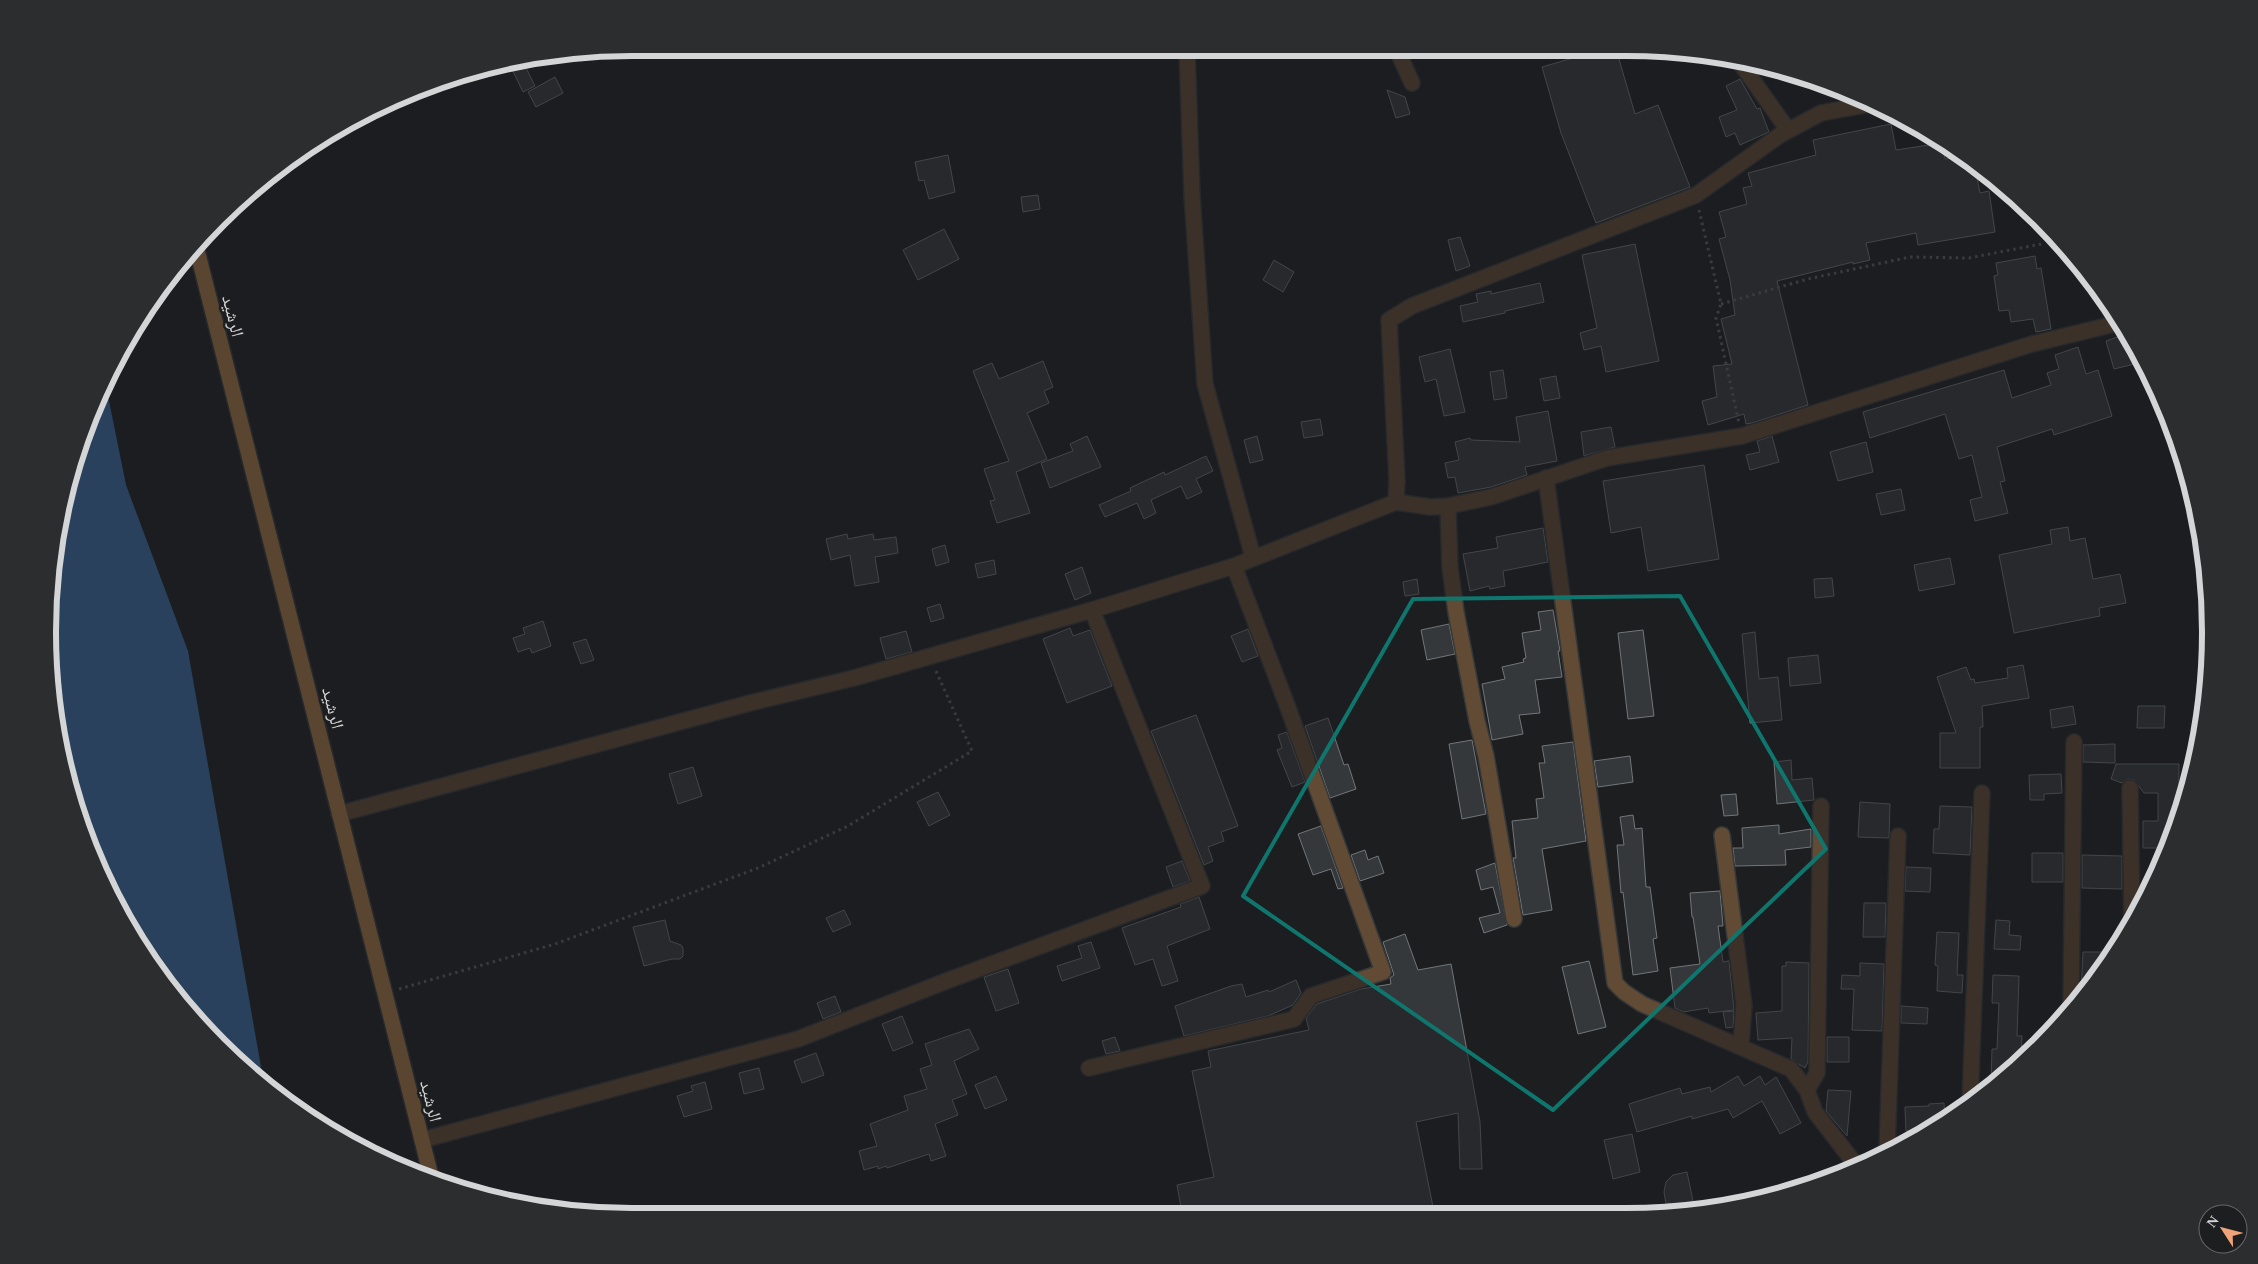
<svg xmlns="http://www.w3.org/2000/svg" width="2258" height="1264" font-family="'Times New Roman','Noto Naskh Arabic',serif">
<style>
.water{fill:#3a6da5}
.building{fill:#35383a;stroke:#737678}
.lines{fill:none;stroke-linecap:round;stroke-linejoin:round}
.minor-casing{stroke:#36383a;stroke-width:18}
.major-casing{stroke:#36383a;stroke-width:18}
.path{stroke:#5d5f61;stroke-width:3;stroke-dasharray:2.5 4;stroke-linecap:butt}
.minor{stroke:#624b34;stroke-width:15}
.major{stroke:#a67745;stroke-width:15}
.marked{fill:none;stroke:#0f766e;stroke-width:4;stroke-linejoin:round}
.labels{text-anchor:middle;stroke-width:5;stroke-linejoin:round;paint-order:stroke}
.street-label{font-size:18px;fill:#d4d5d7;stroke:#1c1e20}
.rim{fill:none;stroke:#d4d5d7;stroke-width:6}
</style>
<rect width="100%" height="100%" fill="#1c1e20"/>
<path class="water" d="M 105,381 L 126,485 L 188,651 L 264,1084 L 247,1072 L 192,1017 L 126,924 L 92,855 L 59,746 L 49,670 L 52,556 L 67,480 Z"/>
<path class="building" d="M 1604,49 L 1616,49 L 1635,114 L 1658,105 L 1690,187 L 1596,223 L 1561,133 L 1542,67 Z
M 522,60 L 535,86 L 523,92 L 509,63 Z
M 555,77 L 563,93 L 536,107 L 528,92 Z
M 1740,79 L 1757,109 L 1760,108 L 1769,132 L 1740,145 L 1735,133 L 1726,137 L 1719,117 L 1737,110 L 1726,86 Z
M 1387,90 L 1405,97 L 1410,114 L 1396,118 Z
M 1891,124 L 1896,150 L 1942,143 L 1945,159 L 1961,157 L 1975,167 L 1980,193 L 1989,191 L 1995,232 L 1918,245 L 1916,233 L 1866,243 L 1870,260 L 1853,264 L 1853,262 L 1777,281 L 1808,405 L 1752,423 L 1746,424 L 1744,414 L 1708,425 L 1702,401 L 1717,397 L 1713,366 L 1732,364 L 1721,319 L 1735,315 L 1730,280 L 1719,239 L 1726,237 L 1719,212 L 1747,204 L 1743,188 L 1752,186 L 1748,173 L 1816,155 L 1813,140 Z
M 948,155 L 955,192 L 929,199 L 924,180 L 919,181 L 915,162 Z
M 1038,195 L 1040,209 L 1023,212 L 1021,197 Z
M 944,229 L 959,259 L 918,280 L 903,250 Z
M 1460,237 L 1470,266 L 1456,271 L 1448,240 Z
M 1635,244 L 1659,361 L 1606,372 L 1601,346 L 1584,350 L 1580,333 L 1597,328 L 1582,255 Z
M 2035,256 L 2037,269 L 2041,268 L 2051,329 L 2036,332 L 2033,319 L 2011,322 L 2009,310 L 1999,311 L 1994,276 L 1998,275 L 1996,263 Z
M 1274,260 L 1294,272 L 1283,292 L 1263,280 Z
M 1540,283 L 1544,302 L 1505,311 L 1505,313 L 1463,322 L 1460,306 L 1478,302 L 1476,294 L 1491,291 L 1491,294 Z
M 2126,334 L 2143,362 L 2114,369 L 2106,341 Z
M 2078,347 L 2086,374 L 2098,370 L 2112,416 L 2054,435 L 2052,429 L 1997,447 L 2005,481 L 2000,482 L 2008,513 L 1975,521 L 1970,500 L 1982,497 L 1972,455 L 1959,459 L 1945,414 L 1870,438 L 1863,412 L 2004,370 L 2012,398 L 2051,385 L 2047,373 L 2059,369 L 2055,355 Z
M 1450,349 L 1465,412 L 1444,416 L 1436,379 L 1425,382 L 1419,357 Z
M 1043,361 L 1053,387 L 1044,391 L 1049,403 L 1027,413 L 1047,459 L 1016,472 L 1030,513 L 997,523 L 990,501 L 995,500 L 984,469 L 1009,461 L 973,371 L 992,363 L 999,379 Z
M 1503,370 L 1507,398 L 1494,400 L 1490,372 Z
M 1556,376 L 1560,398 L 1544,401 L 1540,379 Z
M 1548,411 L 1557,461 L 1525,467 L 1527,475 L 1491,487 L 1458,493 L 1455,477 L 1448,478 L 1445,463 L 1459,460 L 1455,442 L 1470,438 L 1471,440 L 1520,442 L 1516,417 Z
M 1320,419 L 1323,435 L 1304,438 L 1301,422 Z
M 1611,427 L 1615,447 L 1584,456 L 1581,432 Z
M 1087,436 L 1101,467 L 1050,488 L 1041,463 L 1073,451 L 1070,444 Z
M 1257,436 L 1263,460 L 1250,463 L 1244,440 Z
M 1772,436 L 1779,462 L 1750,470 L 1746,455 L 1760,452 L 1757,441 Z
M 1866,442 L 1873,472 L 1838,481 L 1830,452 Z
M 1206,456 L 1213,471 L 1196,479 L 1202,492 L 1187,499 L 1181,486 L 1151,500 L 1156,513 L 1144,519 L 1137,503 L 1105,517 L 1099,505 L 1131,491 L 1130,488 L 1164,472 L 1165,475 Z
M 1704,465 L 1719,559 L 1648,571 L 1641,527 L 1611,533 L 1603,481 Z
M 1901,489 L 1905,510 L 1881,515 L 1876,494 Z
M 2068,527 L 2070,541 L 2085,538 L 2093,579 L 2120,574 L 2126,603 L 2099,608 L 2100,616 L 2014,633 L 1999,555 L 2052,544 L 2050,530 Z
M 1543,528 L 1548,562 L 1503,571 L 1505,586 L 1490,589 L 1489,586 L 1470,591 L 1463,554 L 1498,548 L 1496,537 Z
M 847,534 L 848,539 L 873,534 L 874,540 L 896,537 L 898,553 L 875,557 L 879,582 L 855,586 L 850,555 L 831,560 L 826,539 Z
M 945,545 L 949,562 L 936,566 L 932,549 Z
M 1950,558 L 1955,584 L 1919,591 L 1914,565 Z
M 994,560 L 996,574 L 978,578 L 975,564 Z
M 1082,567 L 1091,593 L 1075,600 L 1065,574 Z
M 1832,578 L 1834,596 L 1815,598 L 1814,579 Z
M 1417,579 L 1419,594 L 1405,596 L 1403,582 Z
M 940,604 L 944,618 L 931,622 L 927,608 Z
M 1553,610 L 1560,651 L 1558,651 L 1562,677 L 1535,680 L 1540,713 L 1519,715 L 1523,734 L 1492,740 L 1482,684 L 1505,679 L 1502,667 L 1524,662 L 1523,659 L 1526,658 L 1522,633 L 1541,630 L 1538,612 Z
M 543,621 L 551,646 L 532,653 L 530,648 L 518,652 L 513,638 L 525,634 L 523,628 Z
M 1449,624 L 1455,654 L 1427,660 L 1421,630 Z
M 1070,628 L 1073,636 L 1090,630 L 1112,686 L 1067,703 L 1043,639 Z
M 1248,629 L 1258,656 L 1242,662 L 1231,636 Z
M 1643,630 L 1654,716 L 1628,719 L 1618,633 Z
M 906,631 L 912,652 L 886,659 L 880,638 Z
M 1755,632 L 1759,679 L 1778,677 L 1782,720 L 1750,723 L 1742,634 Z
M 586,639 L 594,660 L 581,664 L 573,643 Z
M 1818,655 L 1821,683 L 1790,686 L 1788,658 Z
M 2023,665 L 2029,698 L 1982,706 L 1983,727 L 1980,727 L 1980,768 L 1940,768 L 1940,733 L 1956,733 L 1937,677 L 1966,667 L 1971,680 L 1974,679 L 1975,683 L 2008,678 L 2007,668 Z
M 2073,706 L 2076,724 L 2052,728 L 2050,710 Z
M 2138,706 L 2165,706 L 2164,728 L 2137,728 Z
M 1196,715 L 1238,826 L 1221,832 L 1224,841 L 1208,847 L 1213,861 L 1204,865 L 1151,731 Z
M 1328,718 L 1344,765 L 1348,764 L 1356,789 L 1330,798 L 1305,726 Z
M 1287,732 L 1305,782 L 1292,787 L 1277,750 L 1282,748 L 1278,735 Z
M 1472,740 L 1486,814 L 1462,819 L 1449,744 Z
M 1573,742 L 1586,841 L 1542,849 L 1552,910 L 1523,915 L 1513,858 L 1516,858 L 1512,821 L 1538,818 L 1536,799 L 1544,798 L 1539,763 L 1545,763 L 1542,746 Z
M 2115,744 L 2115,763 L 2083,762 L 2083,745 Z
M 1630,756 L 1633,782 L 1598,787 L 1594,761 Z
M 1791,760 L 1792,780 L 1812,778 L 1814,800 L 1777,804 L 1774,762 Z
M 2116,764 L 2179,764 L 2178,824 L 2167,848 L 2143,848 L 2143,821 L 2158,821 L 2158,793 L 2144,793 L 2134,780 L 2129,779 L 2122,783 L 2111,779 Z
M 693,767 L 702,796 L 678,804 L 669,774 Z
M 2061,774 L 2062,793 L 2044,794 L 2044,800 L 2030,800 L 2029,775 Z
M 938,792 L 950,815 L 929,826 L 917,802 Z
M 1736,794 L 1738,815 L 1724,816 L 1721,795 Z
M 1860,802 L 1890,804 L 1889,838 L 1858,837 Z
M 1940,806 L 1972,807 L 1970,855 L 1933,853 L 1934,829 L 1939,829 Z
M 1633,815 L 1635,829 L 1642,828 L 1646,887 L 1650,887 L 1657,938 L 1653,939 L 1658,971 L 1633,975 L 1623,892 L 1621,893 L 1617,845 L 1624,845 L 1620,817 Z
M 1779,825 L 1779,834 L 1811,829 L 1811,847 L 1785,850 L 1786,865 L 1735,866 L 1733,848 L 1743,848 L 1742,828 Z
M 1321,826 L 1343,888 L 1338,889 L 1331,869 L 1313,875 L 1298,834 Z
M 1365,850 L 1368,860 L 1378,856 L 1384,873 L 1360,881 L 1351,855 Z
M 2032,853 L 2063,853 L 2063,882 L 2032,882 Z
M 2082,855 L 2122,856 L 2122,889 L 2082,888 Z
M 1182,861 L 1190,881 L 1173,887 L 1166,867 Z
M 1495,863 L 1507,925 L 1484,933 L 1479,918 L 1500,913 L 1493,887 L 1481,890 L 1476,870 Z
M 1906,867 L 1931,868 L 1930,892 L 1905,891 Z
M 1720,891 L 1723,926 L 1718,926 L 1723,962 L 1729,961 L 1734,1010 L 1709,1013 L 1708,1008 L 1683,1012 L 1675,1008 L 1670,968 L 1700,964 L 1693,917 L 1692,917 L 1690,893 Z
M 1199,897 L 1210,929 L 1167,946 L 1178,981 L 1162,986 L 1153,959 L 1135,965 L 1122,928 L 1181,907 L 1180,904 Z
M 1864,903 L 1886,903 L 1885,937 L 1863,937 Z
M 844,910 L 851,924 L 833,932 L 826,918 Z
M 665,920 L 670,941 L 681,945 L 683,948 L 683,956 L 680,959 L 672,959 L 644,966 L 633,927 Z
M 1996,920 L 2010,921 L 2009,935 L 2021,936 L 2020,950 L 1994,949 Z
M 1937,932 L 1959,933 L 1957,975 L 1963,975 L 1962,993 L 1937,991 L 1938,966 L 1935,965 Z
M 1405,934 L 1418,970 L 1451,964 L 1480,1122 L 1482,1169 L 1460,1169 L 1458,1113 L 1416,1122 L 1434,1212 L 1182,1213 L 1177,1185 L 1214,1177 L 1192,1071 L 1211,1067 L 1208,1051 L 1309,1030 L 1306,1018 L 1317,1004 L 1361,989 L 1391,984 L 1390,978 L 1394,975 L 1383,942 Z
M 1091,942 L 1100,968 L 1062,981 L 1057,966 L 1082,958 L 1078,946 Z
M 2083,952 L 2111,952 L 2081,991 Z
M 1589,961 L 1606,1027 L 1578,1034 L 1562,967 Z
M 1786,962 L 1809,963 L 1808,1062 L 1805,1068 L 1791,1059 L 1792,1038 L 1758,1040 L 1756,1013 L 1782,1011 L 1782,966 L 1786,966 Z
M 1860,963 L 1884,964 L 1882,1031 L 1852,1030 L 1854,989 L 1841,989 L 1842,975 L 1860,976 Z
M 1008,969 L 1019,1003 L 996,1011 L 984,977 Z
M 1993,975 L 2019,976 L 2017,1036 L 2022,1036 L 2021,1060 L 1991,1085 L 1992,1049 L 1997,1049 L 1999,1003 L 1992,1003 Z
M 1296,980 L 1301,993 L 1293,1005 L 1268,1016 L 1184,1036 L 1175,1006 L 1231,986 L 1242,984 L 1246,997 L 1268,990 L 1269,992 Z
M 835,996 L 841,1012 L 823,1019 L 817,1003 Z
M 1901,1006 L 1928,1008 L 1927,1024 L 1901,1023 Z
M 1734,1011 L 1733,1027 L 1726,1028 L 1723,1012 Z
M 902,1016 L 913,1043 L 893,1051 L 882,1024 Z
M 969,1029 L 979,1049 L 954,1061 L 967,1094 L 952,1100 L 958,1115 L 935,1124 L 946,1156 L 931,1161 L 929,1154 L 887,1168 L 886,1166 L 878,1169 L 878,1166 L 864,1170 L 859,1151 L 877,1146 L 870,1124 L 908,1110 L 904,1096 L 927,1089 L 920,1069 L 932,1065 L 925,1044 Z
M 1115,1037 L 1120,1051 L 1106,1054 L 1102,1041 Z
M 1827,1037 L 1849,1037 L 1849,1062 L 1827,1062 Z
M 816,1053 L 824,1075 L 802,1083 L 794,1061 Z
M 759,1068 L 764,1089 L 744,1094 L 739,1073 Z
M 996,1076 L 1007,1100 L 985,1109 L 975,1085 Z
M 1738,1076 L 1744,1086 L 1760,1076 L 1765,1085 L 1776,1077 L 1801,1123 L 1780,1134 L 1762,1101 L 1733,1118 L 1728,1109 L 1692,1119 L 1692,1116 L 1637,1132 L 1629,1104 L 1680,1088 L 1682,1094 L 1710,1087 L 1711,1092 Z
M 705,1082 L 712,1109 L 684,1117 L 677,1096 L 693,1091 L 691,1086 Z
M 1828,1090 L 1851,1091 L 1847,1136 L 1826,1111 Z
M 1944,1103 L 1945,1121 L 1911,1138 L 1911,1131 L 1906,1131 L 1905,1107 L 1929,1106 L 1929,1104 Z
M 1632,1134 L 1640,1172 L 1613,1179 L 1604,1140 Z
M 1687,1172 L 1694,1206 L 1672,1210 L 1670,1203 L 1666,1204 L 1664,1192 L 1666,1182 L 1673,1175 Z"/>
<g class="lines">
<g class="minor-casing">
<path id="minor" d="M 1187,50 L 1192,195 L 1205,384 L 1253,557
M 1397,50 L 1412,83
M 1741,64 L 1788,130
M 1546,478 L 1615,983 L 1624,992 L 1642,1004 L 1791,1069 L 1807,1090 L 1815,1112 L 1856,1165
M 1396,502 L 1430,507 L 1448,506 L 1491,497 L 1607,458 L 1742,436 L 2032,344 L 2119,323
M 1448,506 L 1450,568 L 1456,612 L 1477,721 L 1486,756 L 1514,919
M 2130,788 L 2132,925
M 339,814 L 750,703 L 854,678 L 1092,610 L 1234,566 L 1396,502 L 1397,481 L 1389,320 L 1412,306 L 1696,195 L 1780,135 L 1821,113 L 1870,104
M 1722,835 L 1744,1005 L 1741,1046
M 2071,1005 L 2074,742
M 1089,1068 L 1294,1019 L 1311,996 L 1383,972 L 1287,705 L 1234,566
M 1807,1090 L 1817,1073 L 1821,806
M 1970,1102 L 1982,793
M 422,1140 L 798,1039 L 949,980 L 1202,886 L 1092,610
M 1887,1150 L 1898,836"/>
</g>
<g class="major-casing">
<path id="major" d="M 196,246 L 432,1180"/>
</g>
<path class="path" d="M 1699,210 L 1721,304 L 1716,318 L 1739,423
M 1721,304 L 1808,279 L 1910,257 L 1969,258 L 2041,244
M 399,989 L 555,944 L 758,868 L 848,826 L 972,751 L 936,671"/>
<use href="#minor" class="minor"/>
<use href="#major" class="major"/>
</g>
<path d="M0 0H2258V1264H0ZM 1680,596 L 1826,849 L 1553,1110 L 1243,896 L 1413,599 Z" fill="#1c1e20" fill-opacity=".55" fill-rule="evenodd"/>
<path class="marked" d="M 1680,596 L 1826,849 L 1553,1110 L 1243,896 L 1413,599 Z"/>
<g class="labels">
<g class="street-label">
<text transform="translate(233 316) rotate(76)" y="6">الرشيد</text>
<text transform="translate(333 708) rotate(76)" y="6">الرشيد</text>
<text transform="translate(431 1101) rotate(76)" y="6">الرشيد</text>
</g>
</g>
<path d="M0 0H2258V1264H0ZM632 56H1626A576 576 0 0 1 2202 632V632A576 576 0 0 1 1626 1208H632A576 576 0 0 1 56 632V632A576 576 0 0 1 632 56Z" fill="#2b2d2f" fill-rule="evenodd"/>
<path class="rim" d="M632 56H1626A576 576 0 0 1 2202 632V632A576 576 0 0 1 1626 1208H632A576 576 0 0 1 56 632V632A576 576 0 0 1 632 56Z"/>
<g transform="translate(2223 1229) rotate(306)"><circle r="24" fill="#1c1e20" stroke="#666769"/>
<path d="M0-4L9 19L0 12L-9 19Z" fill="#f0a378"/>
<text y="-8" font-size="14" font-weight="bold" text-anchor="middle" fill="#d4d5d7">N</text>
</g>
</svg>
